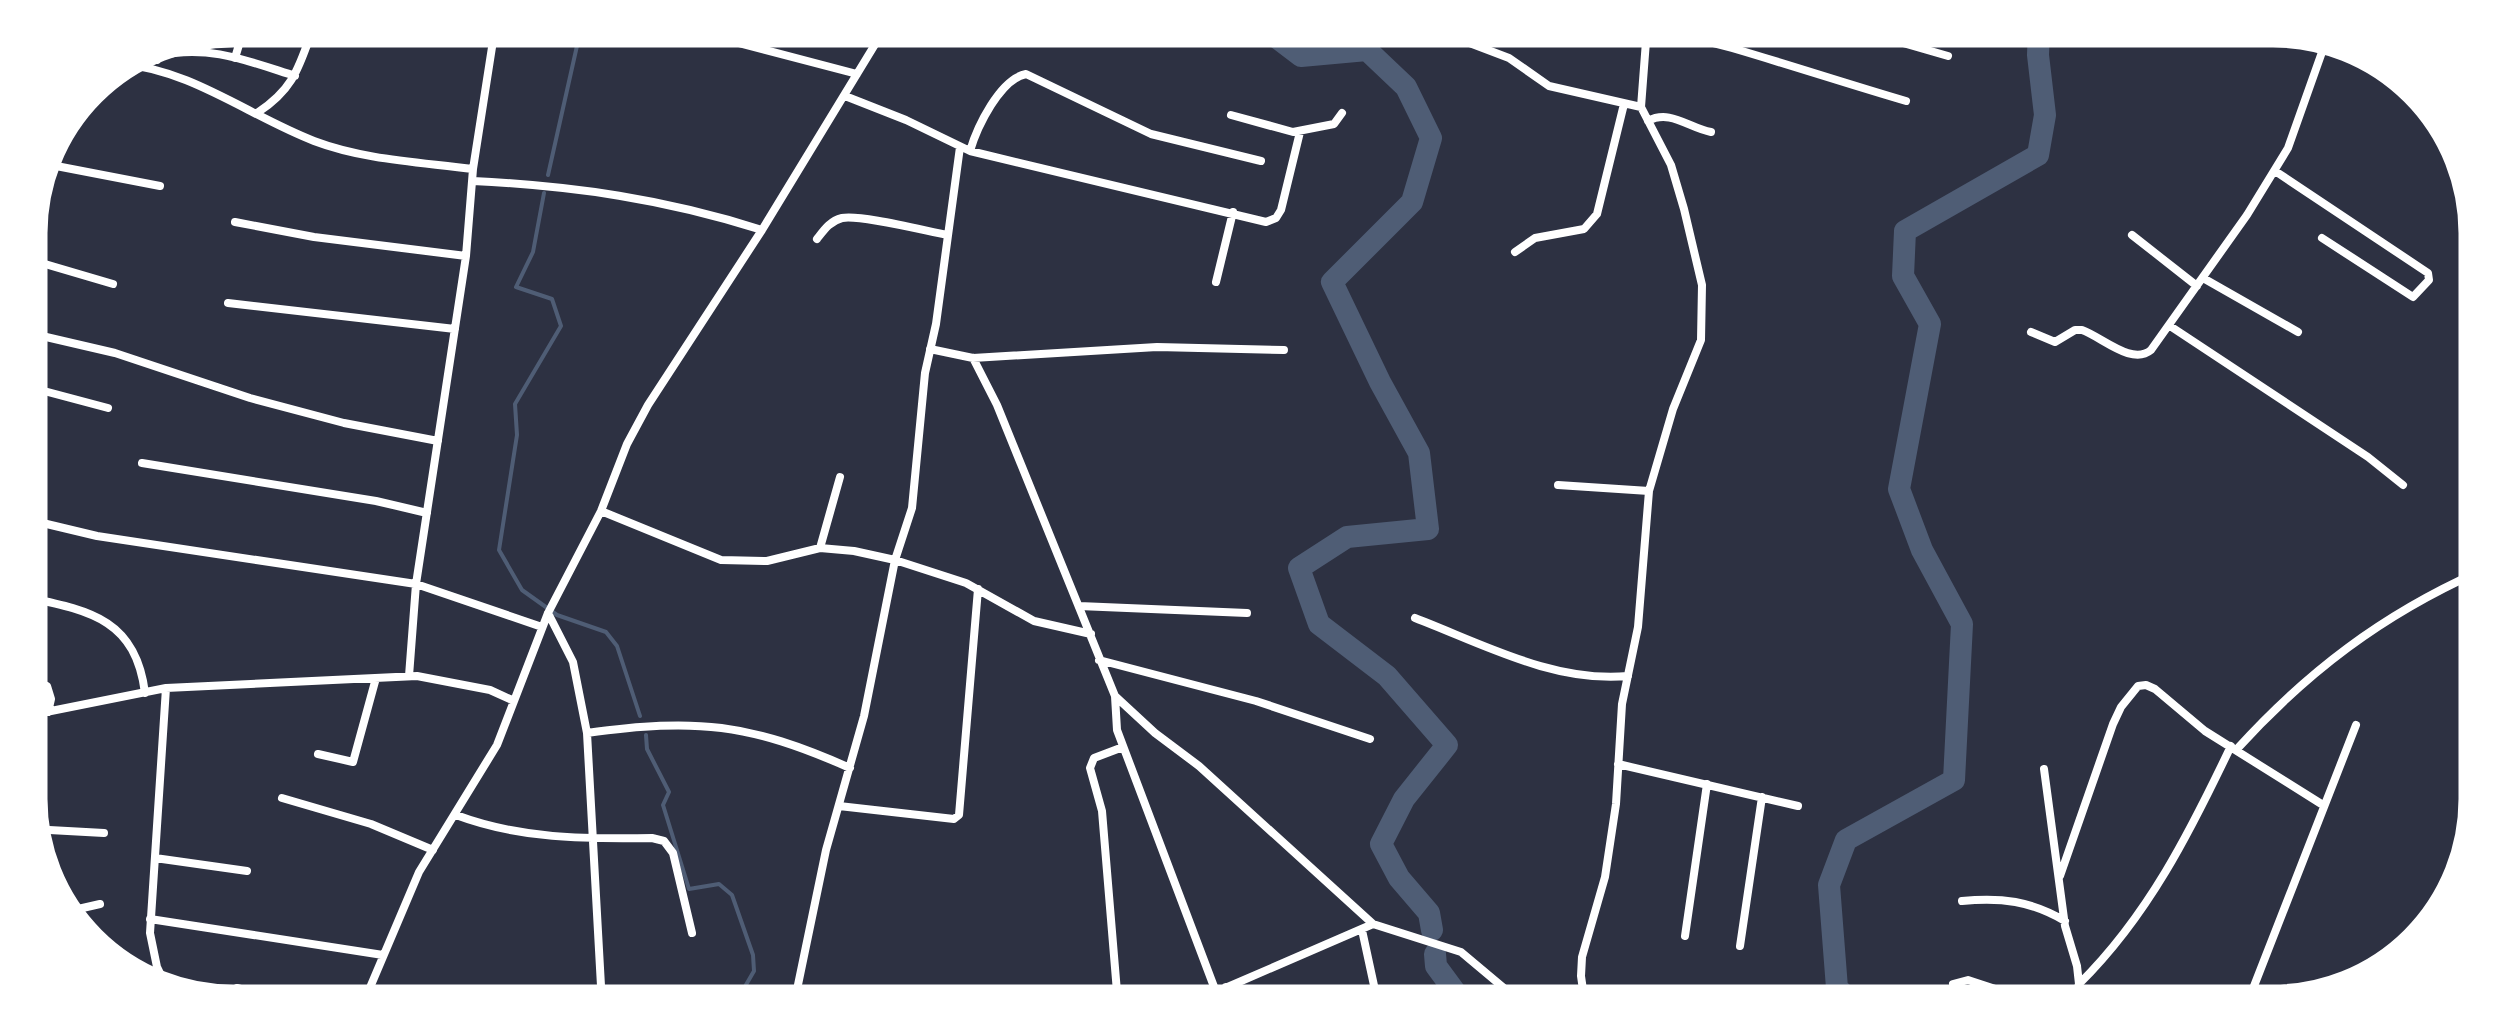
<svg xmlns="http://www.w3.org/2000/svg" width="2506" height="1032" font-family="'PT Sans Narrow',sans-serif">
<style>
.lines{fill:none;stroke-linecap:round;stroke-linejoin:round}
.stream{stroke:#4f5d75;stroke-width:4}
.river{stroke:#4f5d75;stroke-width:22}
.minor{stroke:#fff;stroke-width:8}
.rim{fill:none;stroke:#fff;stroke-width:5}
</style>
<rect width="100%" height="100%" fill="#2d3142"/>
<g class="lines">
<path class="stream" d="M 548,175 L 581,28
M 544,193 L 533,252 L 516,287 L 552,299 L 561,326 L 515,404 L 517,435 L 499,550 L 522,590 L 557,615 L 606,632 L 617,646 L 640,716
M 646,735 L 647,749 L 669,792 L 663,805 L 689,889 L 719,884 L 732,895 L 753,955 L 754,971 L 743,990 L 746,1004"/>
<path class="river" d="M 1264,28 L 1301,56 L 1367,50 L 1406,87 L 1431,138 L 1412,202 L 1332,282 L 1380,382 L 1419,453 L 1428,529 L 1347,537 L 1299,568 L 1319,624 L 1387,676 L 1447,745 L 1404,799 L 1381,844 L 1399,878 L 1429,913 L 1432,930
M 1435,954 L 1436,966 L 1464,1004
M 1854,1004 L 1837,988 L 1829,885 L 1846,840 L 1954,780 L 1962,624 L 1922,550 L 1899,489 L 1930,324 L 1903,276 L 1905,231 L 2038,155 L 2045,115 L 2038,55 L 2039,28"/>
<path class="minor" d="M 456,28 L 493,34
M 681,28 L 857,74
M 1430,28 L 1509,58 L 1549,86 L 1641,107
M 1851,28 L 1948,56
M 1647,33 C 1677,33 1703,40 1732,48 C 1790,65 1848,84 1906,101
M 158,56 C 208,44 248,61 295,76
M 235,58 L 244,28
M 157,60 L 162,42
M 121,64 C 190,69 251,117 314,141 C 364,160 420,162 473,169
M 845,96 L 906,120 L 970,151 L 1266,222 L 1276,218 L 1281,210 L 1300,132
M 257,113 C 294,89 299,67 313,28
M 1231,115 L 1293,132 L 1334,124 L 1342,113
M 1648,121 C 1670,109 1689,128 1711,132
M 970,151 C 977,127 1000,79 1026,74 L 1151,134 L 1261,161
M 51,165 L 160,186
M 2275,171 L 2428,273 L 2429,280 L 2413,297 L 2322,238
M 473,181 C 574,186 665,199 762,230
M 235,222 L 314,237 L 466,256
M 28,234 L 51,165 L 53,137 L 57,131
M 2132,235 L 2197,286
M 817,239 C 824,230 830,221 842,218 C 859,214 926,231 948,235
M 1515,252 L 1535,238 L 1584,229 L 1597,214 L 1624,104
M 28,259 L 113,284
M 2203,278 L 2298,332
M 1216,282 L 1233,212
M 228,303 L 455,329
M 2170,326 L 2368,457 L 2403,485
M 2031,332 L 2055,342 L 2075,330 L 2082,330 C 2102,337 2132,366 2151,350 L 2247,215 L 2288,148 L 2327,38
M 29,333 L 115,353 L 250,398 L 344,423 L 438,441
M 930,349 L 973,358 L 1157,347 L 1284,350
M 973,358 L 997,405 L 1115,696 L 1155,733 L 1199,766 L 1373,924
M 29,387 L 108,408
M 142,463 L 376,501 L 427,513
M 1558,485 L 1649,491
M 601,511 L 721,560 L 767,561 L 820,548 L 854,551 L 895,560 L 966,583 L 1034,621 L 1091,634
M 30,520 L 97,536 L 416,584 L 542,627
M 820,548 L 840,477
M 30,598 C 92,611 136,621 145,693
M 1079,606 L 1247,613
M 548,613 L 573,662 L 587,733 L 602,1004
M 1415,618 C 1483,644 1554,683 1628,676
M 1099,660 L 1256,701 L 1370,739
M 409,676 L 416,584 L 466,256 L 473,169 L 495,28
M 30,678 L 47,686 L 51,699 L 48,712
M 166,688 L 150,933 L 157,967 L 169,992
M 1115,696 L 1117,730 L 1216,992
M 31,715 L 166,688 L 417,676 L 490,690 L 514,701
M 587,733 C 697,718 748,723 850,768
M 2237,749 C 2307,672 2382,615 2478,572
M 318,754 L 353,762 L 376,678
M 1618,764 L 1798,806
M 2044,769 L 2065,926 L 2077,966 L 2079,984 L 2072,1004
M 282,798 L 371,824 L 433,850
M 839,806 L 954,819 L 959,815 L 978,589
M 456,815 C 520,839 584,839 652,838 L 664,841 L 673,853 L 692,933
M 31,829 L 104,833
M 31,831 L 36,849
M 155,858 L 247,871
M 2060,876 L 2113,724 L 2121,707 L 2138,686 L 2146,685 L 2155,689 L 2205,731 L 2323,805
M 1962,901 C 2001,897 2031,901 2065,921
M 65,912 L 100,904
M 150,919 L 383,955
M 1362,930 L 1378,1004
M 1685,936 L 1707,784
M 1740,946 L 1762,797
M 1953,984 L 1968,980 L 2041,1004
M 2079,984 C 2148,916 2190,832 2231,746
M 1226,987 L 1228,1004
M 237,988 L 300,1004
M 363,1004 L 419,872 L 497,745 L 548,613 L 601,511 L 627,444 L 648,405 L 762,230 L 885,28
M 794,1004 L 826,850 L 864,716 L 895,560 L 912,508 L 925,373 L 936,324 L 960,147
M 1118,1004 L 1102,811 L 1090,768 L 1094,758 L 1123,747
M 1175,1004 L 1216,992 L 1373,924 L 1461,952 L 1523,1004
M 1585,1004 L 1581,976 L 1582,957 L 1605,877 L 1616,804 L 1622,704 L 1638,627 L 1649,491 L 1673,409 L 1701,340 L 1702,285 L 1684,209 L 1671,165 L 1641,107 L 1647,28
M 2247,1004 L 2356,725"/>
</g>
<path d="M0 0H2506V1032H0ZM233 45H2273A188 188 0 0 1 2461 233V799A188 188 0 0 1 2273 987H233A188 188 0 0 1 45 799V233A188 188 0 0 1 233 45Z" fill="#fff" fill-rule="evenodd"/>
<path class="rim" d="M233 45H2273A188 188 0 0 1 2461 233V799A188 188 0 0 1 2273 987H233A188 188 0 0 1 45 799V233A188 188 0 0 1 233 45Z"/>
</svg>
